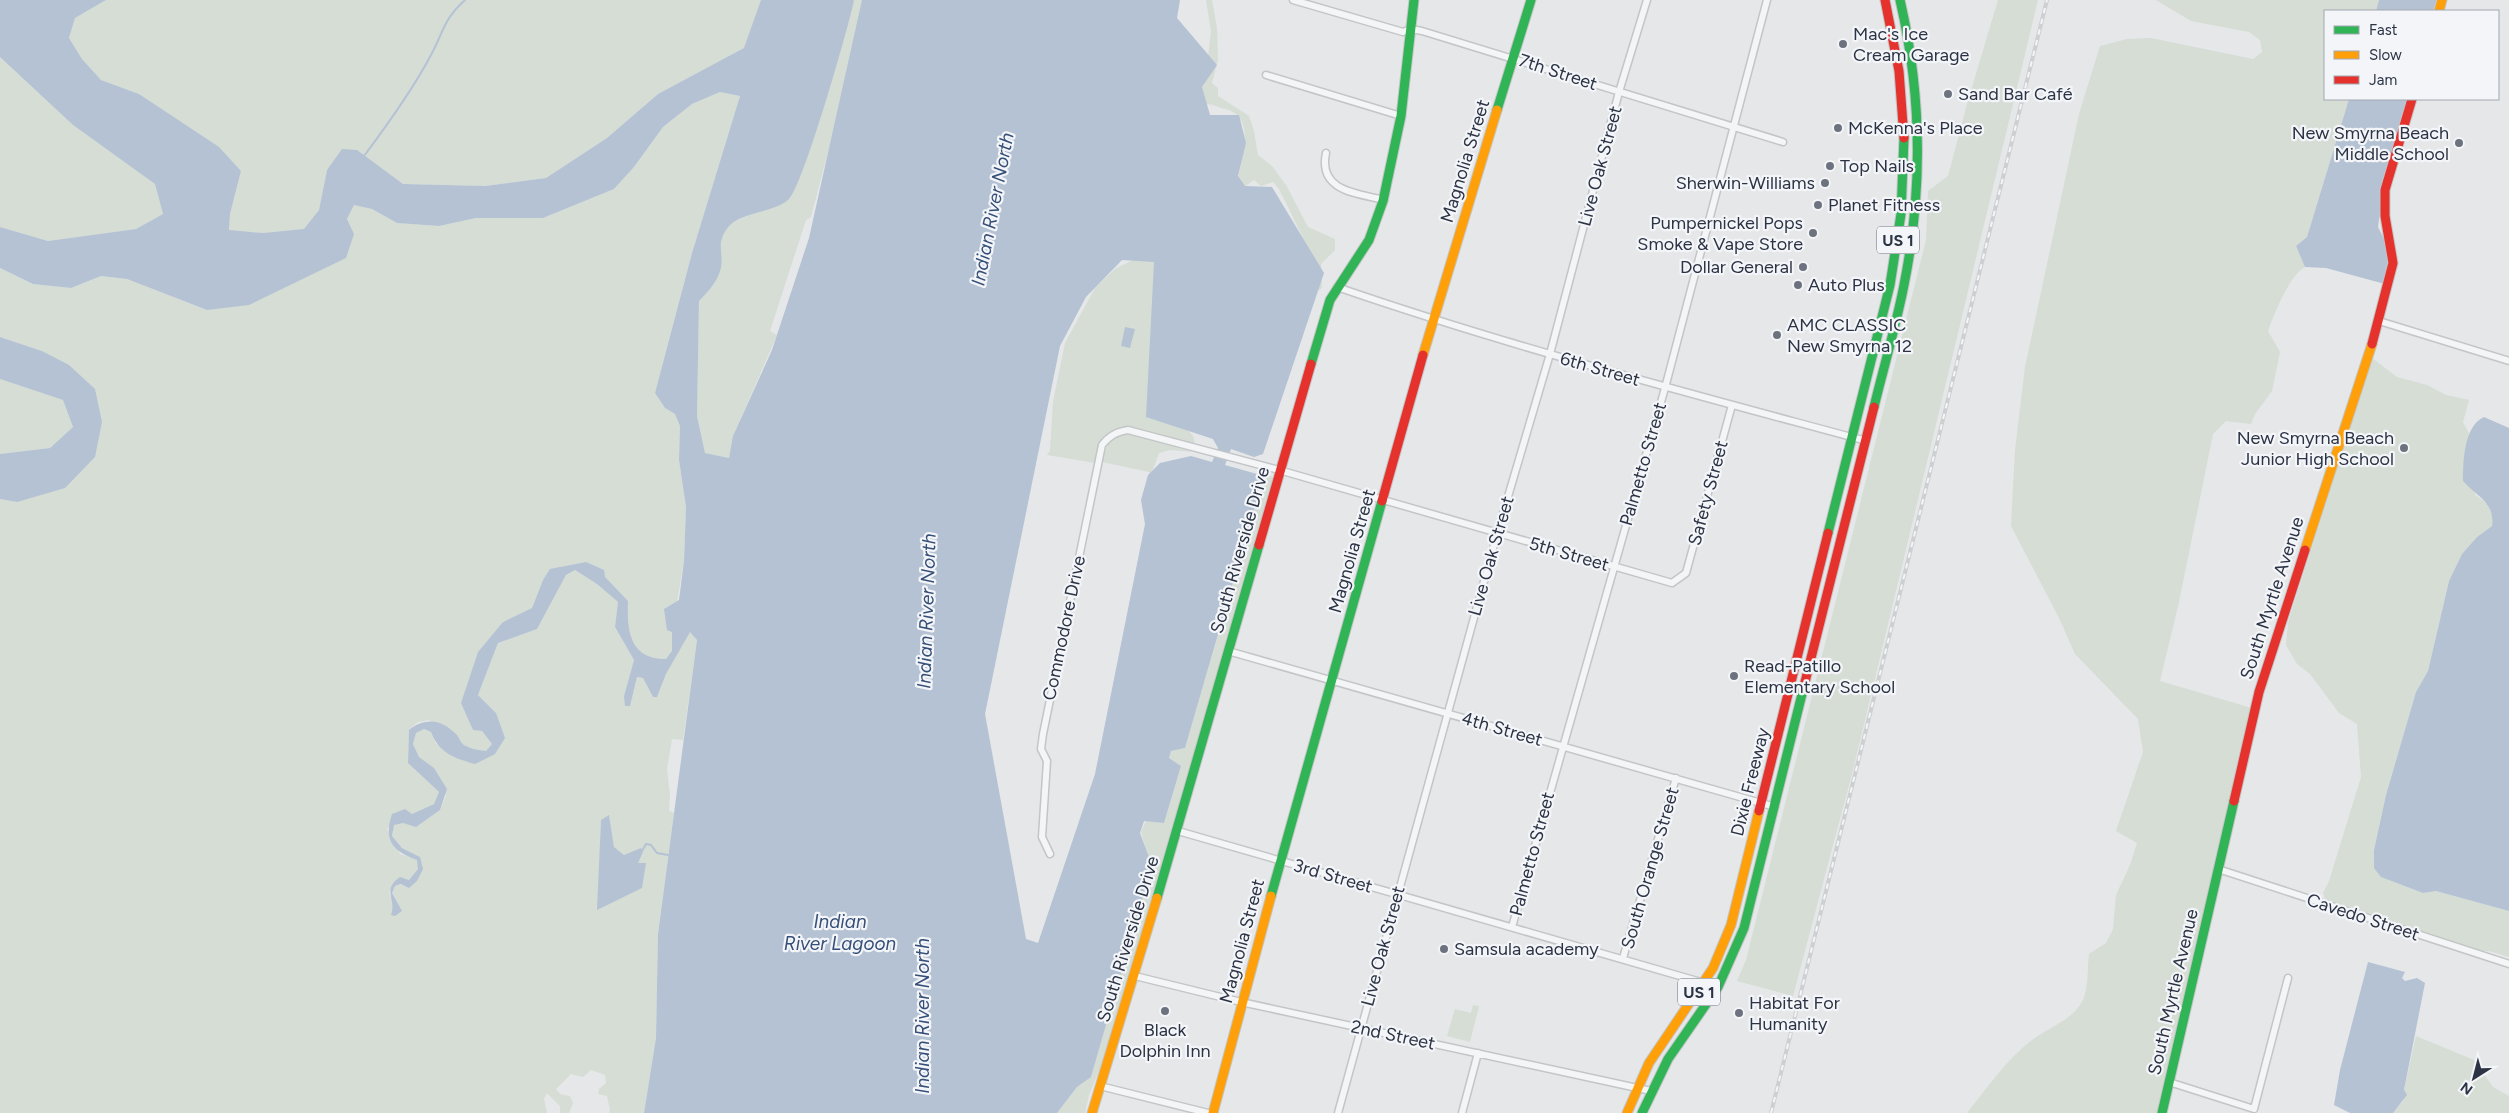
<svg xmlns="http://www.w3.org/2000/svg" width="2509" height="1113" font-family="Figtree,sans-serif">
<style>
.green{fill:#d5ddd5;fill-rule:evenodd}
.water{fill:#b4c2d4;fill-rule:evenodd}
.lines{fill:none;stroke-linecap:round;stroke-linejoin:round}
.stream{stroke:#b4c2d4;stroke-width:2}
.street-casing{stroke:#c3c5c7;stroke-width:9}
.fast-casing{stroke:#c3c5c7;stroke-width:11}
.slow-casing{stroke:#c3c5c7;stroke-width:11}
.jam-casing{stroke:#c3c5c7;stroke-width:11}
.street{stroke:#f4f5f6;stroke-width:6}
.fast{stroke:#30b455;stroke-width:9}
.slow{stroke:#ff9f0a;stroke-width:9}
.jam{stroke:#e5322d;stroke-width:9}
.rail-casing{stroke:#cecfd1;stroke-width:4}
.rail{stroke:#f3f5f8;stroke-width:2;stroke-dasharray:5.5;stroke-linecap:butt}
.poi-dot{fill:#6c727e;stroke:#f3f5f8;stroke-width:2}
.labels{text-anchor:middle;stroke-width:4.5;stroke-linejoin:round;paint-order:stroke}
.shield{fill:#f3f5f8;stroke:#676d7a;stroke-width:1}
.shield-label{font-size:16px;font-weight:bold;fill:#2b3344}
.poi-label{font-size:18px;fill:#2b3344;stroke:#f3f5f8;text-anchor:start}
.street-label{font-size:18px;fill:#2b3344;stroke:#f3f5f8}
.water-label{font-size:19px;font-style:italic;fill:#354f78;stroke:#f3f5f8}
</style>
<rect width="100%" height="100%" fill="#e5e7e9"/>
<path class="green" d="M 106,0 L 761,0 L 745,48 L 658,94 L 607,138 L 546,178 L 485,186 L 403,184 L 380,169 L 327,170 L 319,210 L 304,230 L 263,233 L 229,231 L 230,214 L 241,171 L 139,94 L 101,80 L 82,59 L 69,38 L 75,18 Z
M 854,0 L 863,0 L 836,121 L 811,217 L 806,220 L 770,331 L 777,335 L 734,434 L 729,458 L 705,453 L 697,416 L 699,301 C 710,290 721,272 721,256 C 721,251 719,245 719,240 C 723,220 762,211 778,206 Z
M 1206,0 L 1212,0 L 1217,28 L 1218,60 L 1212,83 L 1218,88 L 1218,96 L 1249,116 L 1254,131 L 1258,155 L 1272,166 L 1286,185 L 1308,227 L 1335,239 L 1335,250 L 1321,264 L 1322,288 L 1316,292 L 1311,254 L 1279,189 L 1273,182 L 1261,186 L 1254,180 L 1244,187 L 1238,180 C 1241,157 1257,116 1225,109 C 1217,107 1213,104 1206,104 L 1201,89 L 1205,82 L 1211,31 Z
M 1998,0 L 2038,0 L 1853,770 L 1793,996 L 1737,981 L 1746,960 L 1926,240 L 1928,191 L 1948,176 L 1967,104 Z
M 2156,0 L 2379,0 L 2376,11 L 2325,11 L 2325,99 L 2349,99 L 2307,237 L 2296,246 L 2305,267 C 2290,274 2273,316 2268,331 L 2280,352 L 2272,391 L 2255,414 L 2251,424 L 2226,421 L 2213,434 L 2179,602 L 2160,681 L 2255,709 L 2162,1113 L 1967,1113 C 1987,1088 2006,1060 2032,1040 C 2048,1028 2073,1020 2083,1000 C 2089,986 2087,970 2089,954 L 2106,943 L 2113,929 L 2116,895 L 2130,865 L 2137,843 L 2116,831 L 2143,752 L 2138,719 L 2075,654 L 2059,618 L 2011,526 L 2015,450 L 2025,367 L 2079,114 L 2100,46 L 2127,39 L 2151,38 L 2253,59 L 2262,52 L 2260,40 L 2249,32 L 2191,21 Z
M 0,57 L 73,125 L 155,184 L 163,214 L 136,229 L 48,241 L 0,227 Z
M 720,92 L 740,96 L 692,253 L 655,393 L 665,408 L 675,414 L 680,426 L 679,460 L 686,507 L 684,561 L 672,632 L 673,651 L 666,659 C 629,659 627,630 628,601 L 586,562 L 543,580 L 532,608 L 503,622 L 461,703 L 477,730 L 482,731 L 492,744 L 486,751 L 473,750 L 461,743 L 457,736 L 429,720 L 418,722 L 409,730 L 408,763 L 439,792 L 434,804 L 412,814 L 405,809 L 387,829 L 400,854 L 418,860 L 418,869 L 409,880 L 400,878 L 389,892 L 394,909 L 396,902 L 392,893 L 395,886 L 417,881 L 420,857 L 402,848 L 392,836 L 394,824 L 403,823 L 417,826 L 440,810 L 446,796 L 434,768 L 419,757 L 413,744 L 416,733 L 424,729 L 431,732 L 436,744 L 495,754 L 496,713 L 478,695 L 498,643 L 537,629 L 566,575 L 575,570 L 597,584 L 618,602 L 615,627 L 634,660 L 624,696 L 630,705 L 637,677 L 643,678 L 653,697 L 657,697 L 666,674 L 690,631 L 697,640 L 683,740 L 672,739 L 667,769 L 670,795 L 669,811 L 674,813 L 658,934 L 656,1038 L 644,1113 L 609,1113 L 610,1110 L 607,1096 L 598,1094 L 599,1089 L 606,1083 L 605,1075 L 591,1070 L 583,1077 L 571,1074 L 556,1089 L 560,1094 L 570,1096 L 573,1103 L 569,1113 L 560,1113 L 560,1106 L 547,1093 L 544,1099 L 547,1113 L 0,1113 L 0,499 L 17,502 L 95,457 L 42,351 L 0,337 L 0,268 L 33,284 L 71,288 L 101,276 L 127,279 L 207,310 L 354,234 L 347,219 L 354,205 L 372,209 L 397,223 L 439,226 L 476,218 L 543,218 L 614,189 L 634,167 L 663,127 L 692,104 ZM 609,816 L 614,847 L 624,855 L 641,849 L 643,852 L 638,859 L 638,864 L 646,863 L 598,910 L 601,820 Z
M 1135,259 L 1155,260 L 1184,426 L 1193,436 L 1195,444 L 1128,427 C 1105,430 1099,441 1095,463 L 1047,455 L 1050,451 L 1053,402 L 1065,343 L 1095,288 L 1115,269 Z
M 2372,358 L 2397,377 L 2427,385 L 2446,395 L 2469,400 L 2463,422 L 2470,435 L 2475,495 C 2488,503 2494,510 2492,526 L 2477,537 L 2462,554 L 2449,581 L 2428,671 L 2416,692 L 2386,795 L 2374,850 L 2381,877 L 2423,893 L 2436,891 L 2509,911 L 2509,957 L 2489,951 L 2474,952 L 2325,899 L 2323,893 L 2329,881 L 2361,777 L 2357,724 L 2339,713 L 2310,674 L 2297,664 L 2286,645 L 2288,623 Z
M 0,379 L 63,400 L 73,427 L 50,448 L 0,454 Z
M 1128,434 L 1193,452 L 1170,450 L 1159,453 L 1151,475 L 1149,472 L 1102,462 C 1106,446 1110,436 1128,434 Z
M 1266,471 L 1273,478 L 1269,492 L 1113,1037 L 1089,1095 L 1085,1113 L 1057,1113 L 1077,1087 L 1091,1077 L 1151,865 L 1141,832 L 1146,821 L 1164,823 L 1181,766 L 1169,758 L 1171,751 L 1185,748 Z
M 1473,1005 L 1479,1006 L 1470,1042 L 1447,1036 L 1455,1009 L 1471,1013 Z
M 2416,1036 L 2474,1060 L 2493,1087 L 2509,1096 L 2509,1113 L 2393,1113 L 2404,1100 L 2404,1090 Z"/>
<path class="water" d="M 0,0 L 106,0 L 75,18 L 69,38 L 82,59 L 101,80 L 139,94 L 219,147 L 241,171 L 230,214 L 229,230 L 263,233 L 304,229 L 319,210 L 327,170 L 342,149 L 357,150 L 403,184 L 485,186 L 546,178 L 607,138 L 658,94 L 744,48 L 761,0 L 854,0 C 849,26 803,186 789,199 C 773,214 738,211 726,230 C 715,246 726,257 719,274 C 715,284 707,293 699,301 L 697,416 L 705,453 L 729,458 L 733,436 L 772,350 L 809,238 L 862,0 L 1180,0 L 1177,18 L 1217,65 L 1202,87 L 1210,115 L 1239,115 L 1246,143 L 1238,176 L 1245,186 L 1272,187 L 1324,273 L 1263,454 L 1254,457 L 1231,449 L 1225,465 L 1264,476 L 1185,748 L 1171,751 L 1169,758 L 1181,766 L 1164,823 L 1144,821 L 1140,833 L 1152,865 L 1091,1077 L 1077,1087 L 1057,1113 L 644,1113 L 656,1038 L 658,934 L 697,640 L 690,632 L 666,674 L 657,697 L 653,697 L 643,678 L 637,677 L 630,706 L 625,706 L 624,696 L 634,660 L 615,627 L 618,602 L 597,584 L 575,570 L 566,575 L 537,629 L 498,643 L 478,695 L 496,713 L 505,738 L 495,754 L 475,764 C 454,758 439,753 431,732 L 424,729 L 416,733 L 413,744 L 419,757 L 434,768 L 447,789 L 440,810 L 416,827 L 403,823 L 394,825 L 392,836 L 402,848 L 420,857 L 423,869 L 417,881 L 409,888 L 401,884 L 395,886 L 392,893 L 402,911 L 395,916 L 391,915 C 397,899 381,890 400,877 L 409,880 L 418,869 L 417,860 C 393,851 383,841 392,814 L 405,809 L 412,814 L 434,804 L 439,792 L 408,763 L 409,730 C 425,717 442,719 457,735 C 460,739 460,742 464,745 C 471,749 478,750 486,751 L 492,744 L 482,731 L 473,730 L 461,703 L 478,652 L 503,622 L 532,608 L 543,580 L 550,569 L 586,562 L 604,570 L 605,577 L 628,601 C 627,630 629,659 666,659 L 672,651 L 672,632 L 667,630 L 664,609 L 679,600 L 684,561 L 686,507 L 679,460 L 680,426 L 675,414 L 665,408 L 655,393 L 692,253 L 740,96 L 720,92 L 692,104 L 663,127 L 634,167 L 614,189 L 543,218 L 476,218 L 439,226 L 397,223 L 372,209 L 354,205 L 347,219 L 354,234 L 346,258 L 249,305 L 207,310 L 127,279 L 101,276 L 71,288 L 33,284 L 0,268 L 0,227 L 48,241 L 136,229 L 163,214 L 155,184 L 73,125 L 0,57 ZM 1122,260 L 1154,262 L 1146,417 L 1213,439 L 1218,448 L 1212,462 L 1191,456 L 1160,463 L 1148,475 L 1141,500 L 1145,524 L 1095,774 L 1038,943 L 1026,939 L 985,714 L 1060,346 L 1086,297 Z
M 2379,0 L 2437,0 L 2433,11 L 2376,11 Z
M 2349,99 L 2407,99 L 2381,205 L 2378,227 L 2386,243 L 2389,263 L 2385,284 L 2326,268 L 2305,267 L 2296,246 L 2307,237 Z
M 1125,327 L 1135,329 L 1130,348 L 1121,346 Z
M 0,337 L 42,351 L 69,365 L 95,389 L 102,422 L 95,457 L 65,488 L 17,502 L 0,499 L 0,454 L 50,448 L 73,427 L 63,400 L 0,379 Z
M 2484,417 L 2509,428 L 2509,911 L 2436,891 L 2423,893 L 2381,877 L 2374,868 L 2374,850 L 2386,795 L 2416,692 L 2428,671 L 2449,581 L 2462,554 L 2477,537 L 2492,526 C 2495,502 2477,497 2463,481 C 2463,461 2464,426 2484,417 Z
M 609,815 L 614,847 L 624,855 L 641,848 L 643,852 L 638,863 L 646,863 L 642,888 L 597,910 L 601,820 Z
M 2368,962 L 2405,972 L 2402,978 L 2405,981 L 2417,978 L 2425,983 L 2404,1090 L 2407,1095 L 2393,1113 L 2350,1113 L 2334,1105 L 2340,1070 Z"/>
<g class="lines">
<path class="stream" d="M 364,156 C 388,124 412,91 431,55 C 444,31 443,20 465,0
M 642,851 L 646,844 L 651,845 L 657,853 L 668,855"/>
<g class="street-casing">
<path id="street" d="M 1293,0 L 1403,32 L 1411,29 L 1422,31 L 1783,142
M 1266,75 L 1401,116
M 1326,153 C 1318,191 1356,193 1384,200
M 1337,287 C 1511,347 1689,393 1866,441
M 2379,321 L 2509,361
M 1228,651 L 1775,807
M 1178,831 L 1718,987
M 1050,854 L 1042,837 L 1047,761 L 1041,749 L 1043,734 L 1102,445 C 1109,436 1116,432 1128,430 L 1279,470 L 1672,583 L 1686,573 L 1732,405
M 2218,869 L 2509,964
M 1512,927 L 1665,388 L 1767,0
M 1623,958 L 1676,778
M 1135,976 L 1241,1002 L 1651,1091
M 2169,1082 L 2254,1109 L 2288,978
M 1100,1086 L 1208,1113
M 1338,1113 L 1497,534 L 1550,354 L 1619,92 L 1647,0
M 1462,1113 L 1478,1053"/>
</g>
<g class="fast-casing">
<path id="fast" d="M 1497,110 L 1531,0
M 1311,364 L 1330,300 L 1369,240 L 1383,201 L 1401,116 L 1414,0
M 1874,407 C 1884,366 1896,326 1904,285 C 1923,190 1922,95 1900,0
M 1828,533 L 1890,285 L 1901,214 L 1904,138
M 1271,896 L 1382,501
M 1157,898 L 1259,545
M 1642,1113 L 1668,1059 L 1718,987 L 1744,928 L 1803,690
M 2162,1113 L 2234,801"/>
</g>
<g class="slow-casing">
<path id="slow" d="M 2439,11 L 2442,0
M 1423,355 L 1497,110
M 2305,550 L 2372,344
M 1092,1113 L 1157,898
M 1213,1113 L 1271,896
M 1627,1113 L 1649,1063 L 1713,968 L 1731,925 L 1759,811"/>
</g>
<g class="jam-casing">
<path id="jam" d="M 1885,0 L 1899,71 L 1904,138
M 2372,344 L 2393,263 L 2385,216 L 2385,190 L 2412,99
M 1382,501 L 1423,355
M 1259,545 L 1311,364
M 1803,690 L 1874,407
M 2234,801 L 2259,692 L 2305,550
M 1759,811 L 1828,533"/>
</g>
<use href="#street" class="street"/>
<use href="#fast" class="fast"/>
<use href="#slow" class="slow"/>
<use href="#jam" class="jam"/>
<g class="rail-casing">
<path id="rail" d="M 1771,1113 L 2047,0"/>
</g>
<use href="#rail" class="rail"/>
</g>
<g class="poi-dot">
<circle cx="1843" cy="44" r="5"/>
<circle cx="1948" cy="94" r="5"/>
<circle cx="1838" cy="128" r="5"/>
<circle cx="2459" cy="143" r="5"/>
<circle cx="1830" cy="166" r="5"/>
<circle cx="1825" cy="183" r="5"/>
<circle cx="1818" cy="205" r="5"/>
<circle cx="1813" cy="233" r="5"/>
<circle cx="1803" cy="267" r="5"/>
<circle cx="1798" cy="285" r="5"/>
<circle cx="1777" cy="335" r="5"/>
<circle cx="2404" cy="448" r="5"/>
<circle cx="1734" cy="676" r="5"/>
<circle cx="1444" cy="949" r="5"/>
<circle cx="1165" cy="1011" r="5"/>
<circle cx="1739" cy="1013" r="5"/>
</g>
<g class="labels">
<g class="shield">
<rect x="1877" y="226.5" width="42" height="27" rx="4"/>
<rect x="1678" y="978.5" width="42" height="27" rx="4"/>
</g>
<g class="shield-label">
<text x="1898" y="246">US 1</text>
<text x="1699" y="998">US 1</text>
</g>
<g class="poi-label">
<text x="1853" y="40">Mac's Ice<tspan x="1853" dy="21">Cream Garage</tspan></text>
<text x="1958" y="100">Sand Bar Café</text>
<text x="1848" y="134">McKenna's Place</text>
<text x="2449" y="139" text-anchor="end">New Smyrna Beach<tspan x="2449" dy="21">Middle School</tspan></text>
<text x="1840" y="172">Top Nails</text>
<text x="1815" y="189" text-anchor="end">Sherwin-Williams</text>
<text x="1828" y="211">Planet Fitness</text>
<text x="1803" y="229" text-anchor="end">Pumpernickel Pops<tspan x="1803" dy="21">Smoke &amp; Vape Store</tspan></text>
<text x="1793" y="273" text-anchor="end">Dollar General</text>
<text x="1808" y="291">Auto Plus</text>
<text x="1787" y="331">AMC CLASSIC<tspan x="1787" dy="21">New Smyrna 12</tspan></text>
<text x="2394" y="444" text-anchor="end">New Smyrna Beach<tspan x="2394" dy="21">Junior High School</tspan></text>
<text x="1744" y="672">Read-Patillo<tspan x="1744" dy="21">Elementary School</tspan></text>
<text x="1454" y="955">Samsula academy</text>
<text x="1749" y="1009">Habitat For<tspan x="1749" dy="21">Humanity</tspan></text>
<text x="1165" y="1036" text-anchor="middle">Black<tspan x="1165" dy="21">Dolphin Inn</tspan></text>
</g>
<g class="street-label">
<text transform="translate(1558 72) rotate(18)" y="6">7th Street</text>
<text transform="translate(1465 161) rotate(-73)" y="6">Magnolia Street</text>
<text transform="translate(1600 166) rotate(-75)" y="6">Live Oak Street</text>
<text transform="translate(1600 369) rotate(16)" y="6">6th Street</text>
<text transform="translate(1643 464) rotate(-74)" y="6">Palmetto Street</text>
<text transform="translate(1708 493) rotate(-75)" y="6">Safety Street</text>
<text transform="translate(1240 550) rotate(-74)" y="6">South Riverside Drive</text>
<text transform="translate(1352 551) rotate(-74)" y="6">Magnolia Street</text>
<text transform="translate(1569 554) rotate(16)" y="6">5th Street</text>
<text transform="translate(1491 556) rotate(-74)" y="6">Live Oak Street</text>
<text transform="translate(2272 598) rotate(-72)" y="6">South Myrtle Avenue</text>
<text transform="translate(1064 628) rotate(-78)" y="6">Commodore Drive</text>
<text transform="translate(1502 729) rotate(16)" y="6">4th Street</text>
<text transform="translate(1750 782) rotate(-76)" y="6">Dixie Freeway</text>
<text transform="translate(1532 854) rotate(-75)" y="6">Palmetto Street</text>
<text transform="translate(1650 868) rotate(-74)" y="6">South Orange Street</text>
<text transform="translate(1333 876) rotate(16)" y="6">3rd Street</text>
<text transform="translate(2363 917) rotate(18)" y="6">Cavedo Street</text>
<text transform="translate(1128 939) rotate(-73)" y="6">South Riverside Drive</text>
<text transform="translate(1242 941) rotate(-75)" y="6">Magnolia Street</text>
<text transform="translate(1383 946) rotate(-75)" y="6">Live Oak Street</text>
<text transform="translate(2173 992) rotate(-77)" y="6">South Myrtle Avenue</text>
<text transform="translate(1393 1035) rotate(12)" y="6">2nd Street</text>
</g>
<g class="water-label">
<text transform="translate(992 209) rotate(-79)" y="7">Indian River North</text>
<text transform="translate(926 611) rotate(-88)" y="7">Indian River North</text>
<text x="840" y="928">Indian<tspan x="840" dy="22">River Lagoon</tspan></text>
<text transform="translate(922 1016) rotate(-90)" y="7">Indian River North</text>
</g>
</g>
<rect x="2324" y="10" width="175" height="90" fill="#f3f5f8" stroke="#a3a7b0"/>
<rect x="2334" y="26" width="25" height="8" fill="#30b455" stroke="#a3a7b0"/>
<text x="2369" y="35" font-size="15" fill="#2b3344">Fast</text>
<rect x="2334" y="51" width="25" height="8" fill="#ff9f0a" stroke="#a3a7b0"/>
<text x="2369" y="60" font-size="15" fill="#2b3344">Slow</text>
<rect x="2334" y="76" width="25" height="8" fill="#e5322d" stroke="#a3a7b0"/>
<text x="2369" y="85" font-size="15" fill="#2b3344">Jam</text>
<g transform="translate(2474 1078) rotate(216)" stroke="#f3f5f8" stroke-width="4" paint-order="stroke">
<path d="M0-4L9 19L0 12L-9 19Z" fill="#2b3344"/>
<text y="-8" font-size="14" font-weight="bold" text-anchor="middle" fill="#2b3344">N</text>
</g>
</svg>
